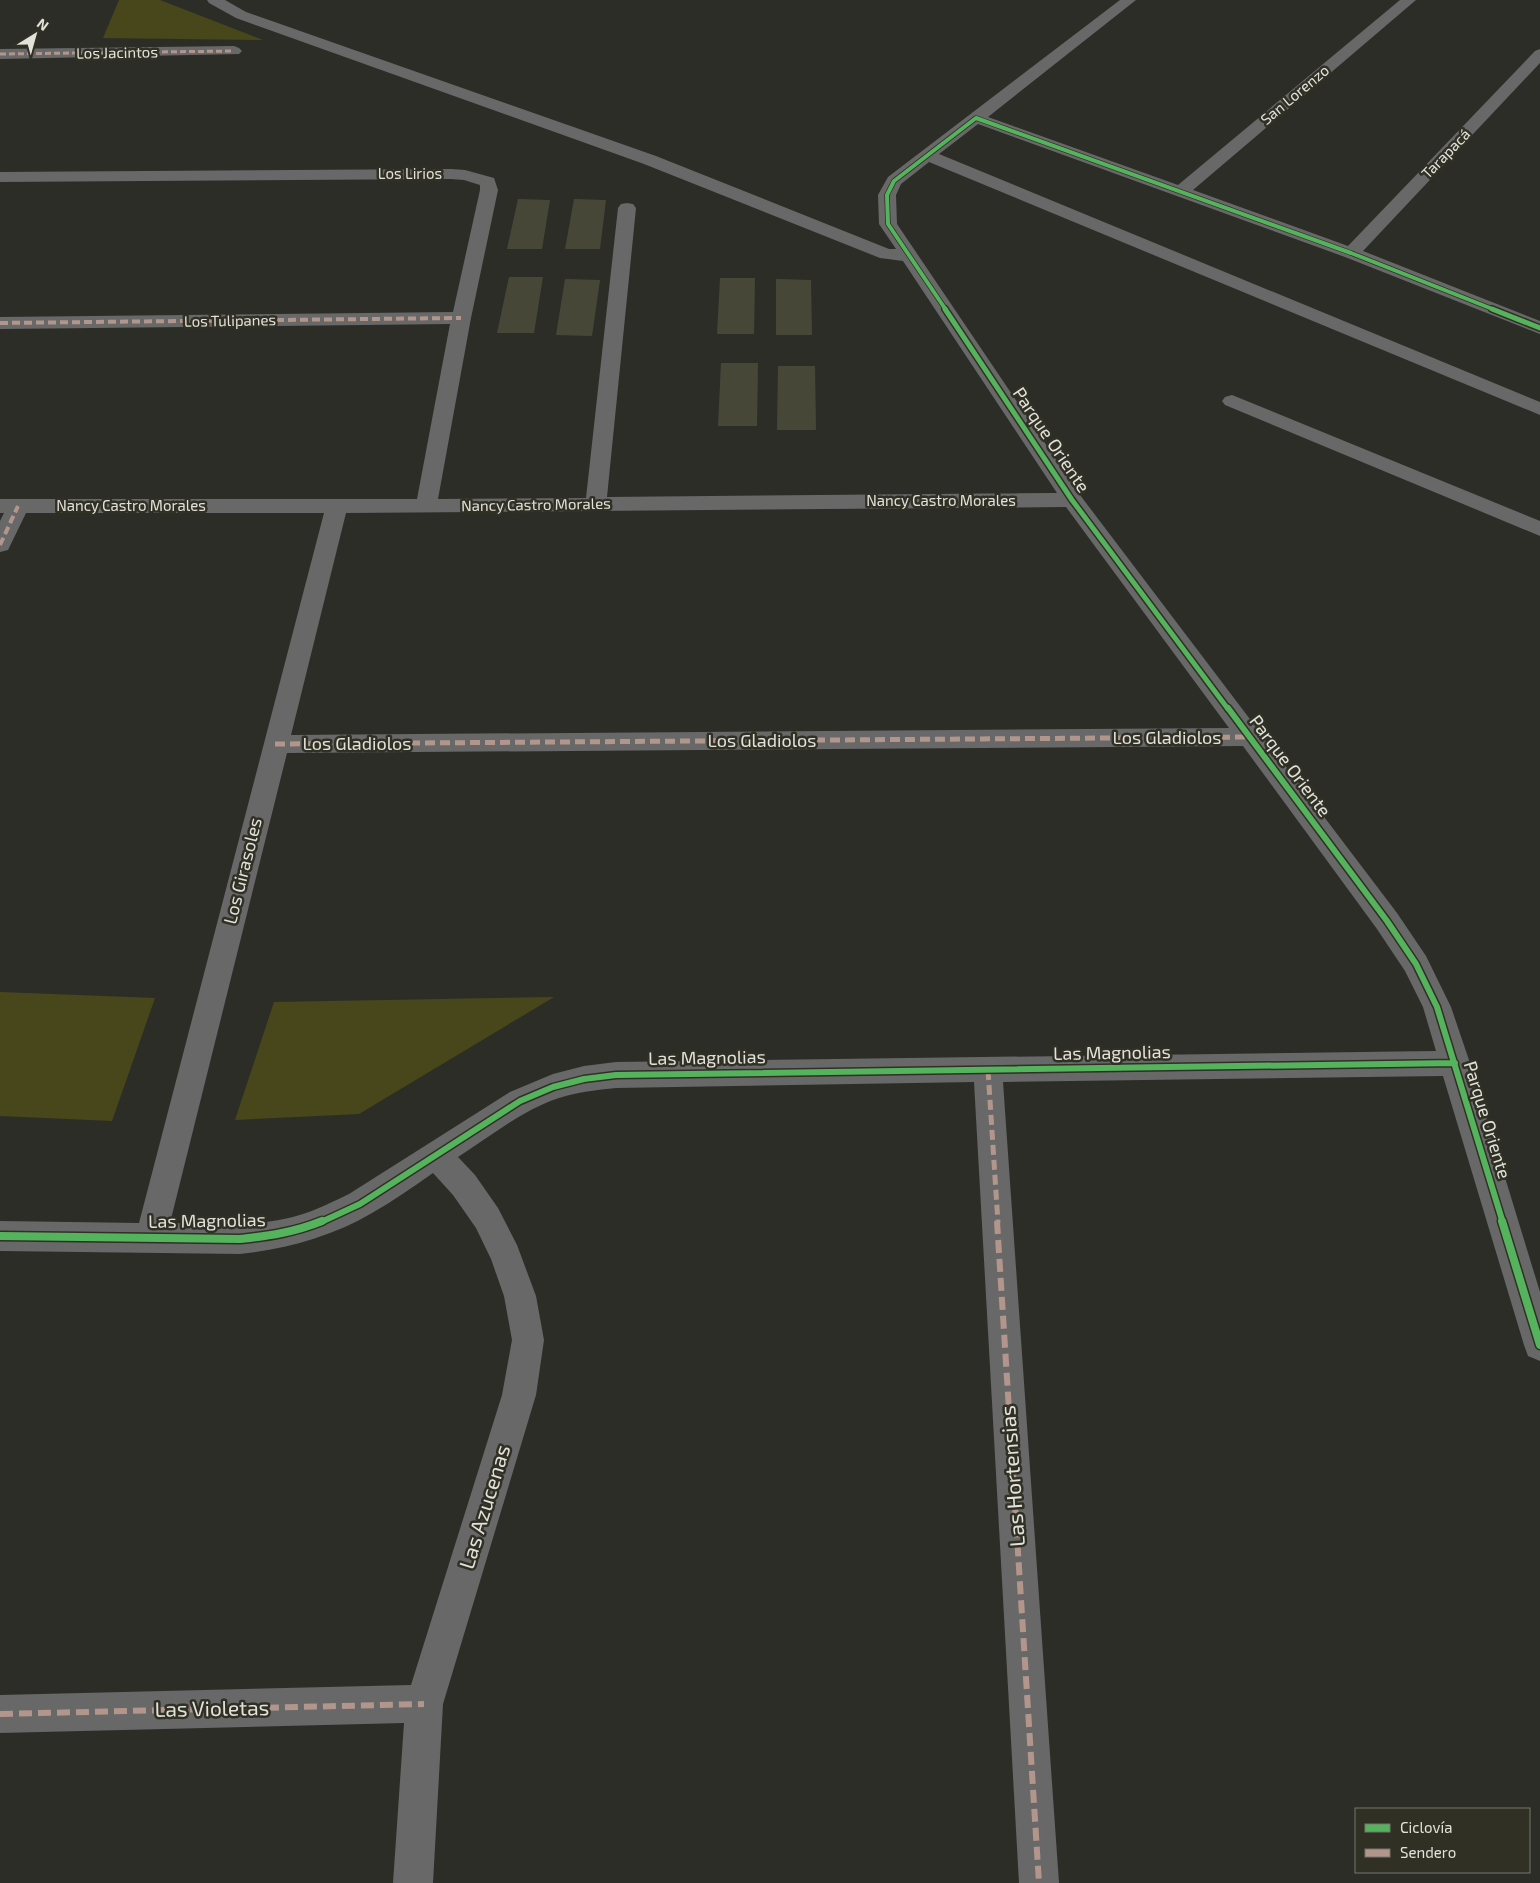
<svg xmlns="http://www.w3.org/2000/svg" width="1540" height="1883" font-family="'Exo 2',sans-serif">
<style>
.green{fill:#47471b}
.building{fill:#474738}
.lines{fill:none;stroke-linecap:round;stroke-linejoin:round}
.minor{fill:#686869;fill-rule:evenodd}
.quiet-far3{stroke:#b2968c;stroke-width:3;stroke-dasharray:6 3;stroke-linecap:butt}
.quiet-far2{stroke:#b2968c;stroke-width:4;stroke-dasharray:8 4;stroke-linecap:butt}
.quiet-far1{stroke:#b2968c;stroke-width:5;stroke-dasharray:10 5;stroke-linecap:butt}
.quiet{stroke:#b2968c;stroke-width:6;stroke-dasharray:13 6;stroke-linecap:butt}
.cycleway-far3-casing{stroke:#303025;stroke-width:5.5}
.cycleway-far2-casing{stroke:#303025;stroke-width:8}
.cycleway-far1-casing{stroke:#303025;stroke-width:9}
.cycleway-casing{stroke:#303025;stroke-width:11}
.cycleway-far3{stroke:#56b35d;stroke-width:4}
.cycleway-far2{stroke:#56b35d;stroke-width:5}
.cycleway-far1{stroke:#56b35d;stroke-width:6}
.cycleway{stroke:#56b35d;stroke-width:8}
.labels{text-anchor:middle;stroke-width:5;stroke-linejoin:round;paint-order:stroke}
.far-street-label{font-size:15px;fill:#e2e2db;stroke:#303025}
.street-label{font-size:18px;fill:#e2e2db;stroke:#303025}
.near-street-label{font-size:21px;fill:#e2e2db;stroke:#303025}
</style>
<rect width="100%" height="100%" fill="#2d2d28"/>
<path class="green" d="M 119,0 L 160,0 L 263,40 L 103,38 Z
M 0,992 L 155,998 L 112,1121 L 0,1116 Z
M 554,997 L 359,1114 L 235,1120 L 274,1002 Z"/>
<path class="building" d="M 518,199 L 550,200 L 542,249 L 507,249 Z
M 574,199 L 606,200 L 600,249 L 565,249 Z
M 509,277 L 543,277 L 534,333 L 497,333 Z
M 720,278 L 755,278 L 754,334 L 717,334 Z
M 565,279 L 600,280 L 592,336 L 556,335 Z
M 776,279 L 811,280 L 812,335 L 776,335 Z
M 721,363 L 758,363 L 757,426 L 718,426 Z
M 778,366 L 815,366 L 816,430 L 777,430 Z"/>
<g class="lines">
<path class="minor" d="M 207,0 L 225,0 L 246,12 L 656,156 L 889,249 L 896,249 L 879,224 L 878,195 L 888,177 L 1120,0 L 1136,0 L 988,117 L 1178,185 L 1400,0 L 1416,0 L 1193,190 L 1348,246 L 1535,51 L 1540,49 L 1540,63 L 1363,251 L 1540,321 L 1540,334 L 1345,257 L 978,124 L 939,154 L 1540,402 L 1540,415 L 929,162 L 901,184 L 896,195 L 897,224 L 1080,495 L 1397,913 L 1426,956 L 1451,1007 L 1470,1063 L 1540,1292 L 1540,1361 L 1528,1356 L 1524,1345 L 1443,1076 L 1003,1082 L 1059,1883 L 1019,1883 L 974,1082 L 616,1088 C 597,1090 577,1092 559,1098 C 522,1110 490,1137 458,1157 L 475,1175 L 498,1208 L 517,1245 L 536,1296 L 544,1340 L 536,1395 L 443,1704 L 433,1883 L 393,1883 L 404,1723 L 0,1733 L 0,1695 L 411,1685 L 502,1395 L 512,1340 L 504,1296 L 491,1259 L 476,1228 L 453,1195 L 433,1173 C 413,1187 393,1201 372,1213 C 331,1237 286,1249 240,1254 L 0,1251 L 0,1221 L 139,1223 L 324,513 L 26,513 L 8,550 L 0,552 L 0,521 L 4,513 L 0,513 L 0,499 L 417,499 L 450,324 L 0,329 L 0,317 L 453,312 L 480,190 L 480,185 L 464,180 L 451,179 L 0,182 L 0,172 L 451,169 L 465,170 L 494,178 L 498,190 L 471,318 L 438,499 L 586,498 L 618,208 L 621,204 L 627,203 L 633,204 L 636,208 L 607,497 L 1057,493 L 903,261 L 880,258 L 644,164 L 236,18 L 209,3 ZM 1066,507 L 1229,728 L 291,735 L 346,513 ZM 1243,746 L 1377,929 L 1405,971 L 1423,1007 L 1436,1051 L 616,1062 L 584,1066 L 553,1074 L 510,1092 L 349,1194 C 334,1201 319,1209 303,1214 C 261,1228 214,1224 170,1223 L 287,753 Z
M 234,46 L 239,48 L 242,51 L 239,54 L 0,59 L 0,49 Z
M 1232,395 L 1540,521 L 1540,536 L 1225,405 L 1222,401 L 1225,397 Z"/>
<path class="quiet-far3" d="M 0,54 L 234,51"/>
<path class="quiet-far2" d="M 0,323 L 461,318
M 0,545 L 18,506"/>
<path class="quiet-far1" d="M 275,744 L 1249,737
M 988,1070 L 998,1223"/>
<path class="quiet" d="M 997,1221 L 1039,1883
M 0,1714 L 424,1704"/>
<g class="cycleway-far3-casing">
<path id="cycleway-far3" d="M 946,310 L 888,224 L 887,195 L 894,181 L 976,118 L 1351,253 L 1495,310"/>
</g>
<g class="cycleway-far2-casing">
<path id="cycleway-far2" d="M 945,309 L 1072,500 L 1228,709
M 1492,309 L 1540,328"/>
</g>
<g class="cycleway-far1-casing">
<path id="cycleway-far1" d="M 1228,708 L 1387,921 L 1416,964 L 1437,1007 L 1503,1223
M 319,1223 L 360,1204 L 520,1101 L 553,1087 L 584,1079 L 616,1075 L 1455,1063"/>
</g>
<g class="cycleway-casing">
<path id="cycleway" d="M 1502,1221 L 1540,1345
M 0,1236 L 240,1239 C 269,1236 295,1232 322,1221"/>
</g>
<use href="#cycleway-far3" class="cycleway-far3"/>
<use href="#cycleway-far2" class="cycleway-far2"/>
<use href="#cycleway-far1" class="cycleway-far1"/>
<use href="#cycleway" class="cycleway"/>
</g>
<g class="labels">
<g class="far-street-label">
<text transform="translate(117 53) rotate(-1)" y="5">Los Jacintos</text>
<text transform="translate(1295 95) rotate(-40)" y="5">San Lorenzo</text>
<text transform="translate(1446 154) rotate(-46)" y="5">Tarapacá</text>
<text x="410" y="179">Los Lirios</text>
<text transform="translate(230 321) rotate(-1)" y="5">Los Tulipanes</text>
<text x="941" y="506">Nancy Castro Morales</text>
<text transform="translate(536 505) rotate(-1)" y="5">Nancy Castro Morales</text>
<text x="131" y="511">Nancy Castro Morales</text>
</g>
<g class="street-label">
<text transform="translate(1051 440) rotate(56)" y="6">Parque Oriente</text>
<text x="1167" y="744">Los Gladiolos</text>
<text x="762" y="747">Los Gladiolos</text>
<text x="357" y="750">Los Gladiolos</text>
<text transform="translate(1290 766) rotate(53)" y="6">Parque Oriente</text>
<text transform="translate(243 871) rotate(-76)" y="6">Los Girasoles</text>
<text transform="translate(1112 1053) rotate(-1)" y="6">Las Magnolias</text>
<text transform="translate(707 1058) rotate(-1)" y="6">Las Magnolias</text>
<text transform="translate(1487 1120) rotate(73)" y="6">Parque Oriente</text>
<text transform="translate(207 1221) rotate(-1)" y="6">Las Magnolias</text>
</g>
<g class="near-street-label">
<text transform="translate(1013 1476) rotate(-94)" y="7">Las Hortensias</text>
<text transform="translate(485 1507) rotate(-73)" y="7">Las Azucenas</text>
<text transform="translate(212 1709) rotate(-1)" y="7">Las Violetas</text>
</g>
</g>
<rect x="1355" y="1808" width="175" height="65" fill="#303025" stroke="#77776e"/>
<rect x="1365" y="1824" width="25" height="8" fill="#56b35d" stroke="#77776e"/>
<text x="1400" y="1833" font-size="15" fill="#e2e2db">Ciclovía</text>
<rect x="1365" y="1849" width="25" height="8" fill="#b2968c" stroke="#77776e"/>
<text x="1400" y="1858" font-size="15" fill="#e2e2db">Sendero</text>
<g transform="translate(35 35) rotate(37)" stroke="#303025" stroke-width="4" paint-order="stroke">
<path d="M0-4L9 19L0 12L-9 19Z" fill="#e2e2db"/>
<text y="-8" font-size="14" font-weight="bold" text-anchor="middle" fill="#e2e2db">N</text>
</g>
</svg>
